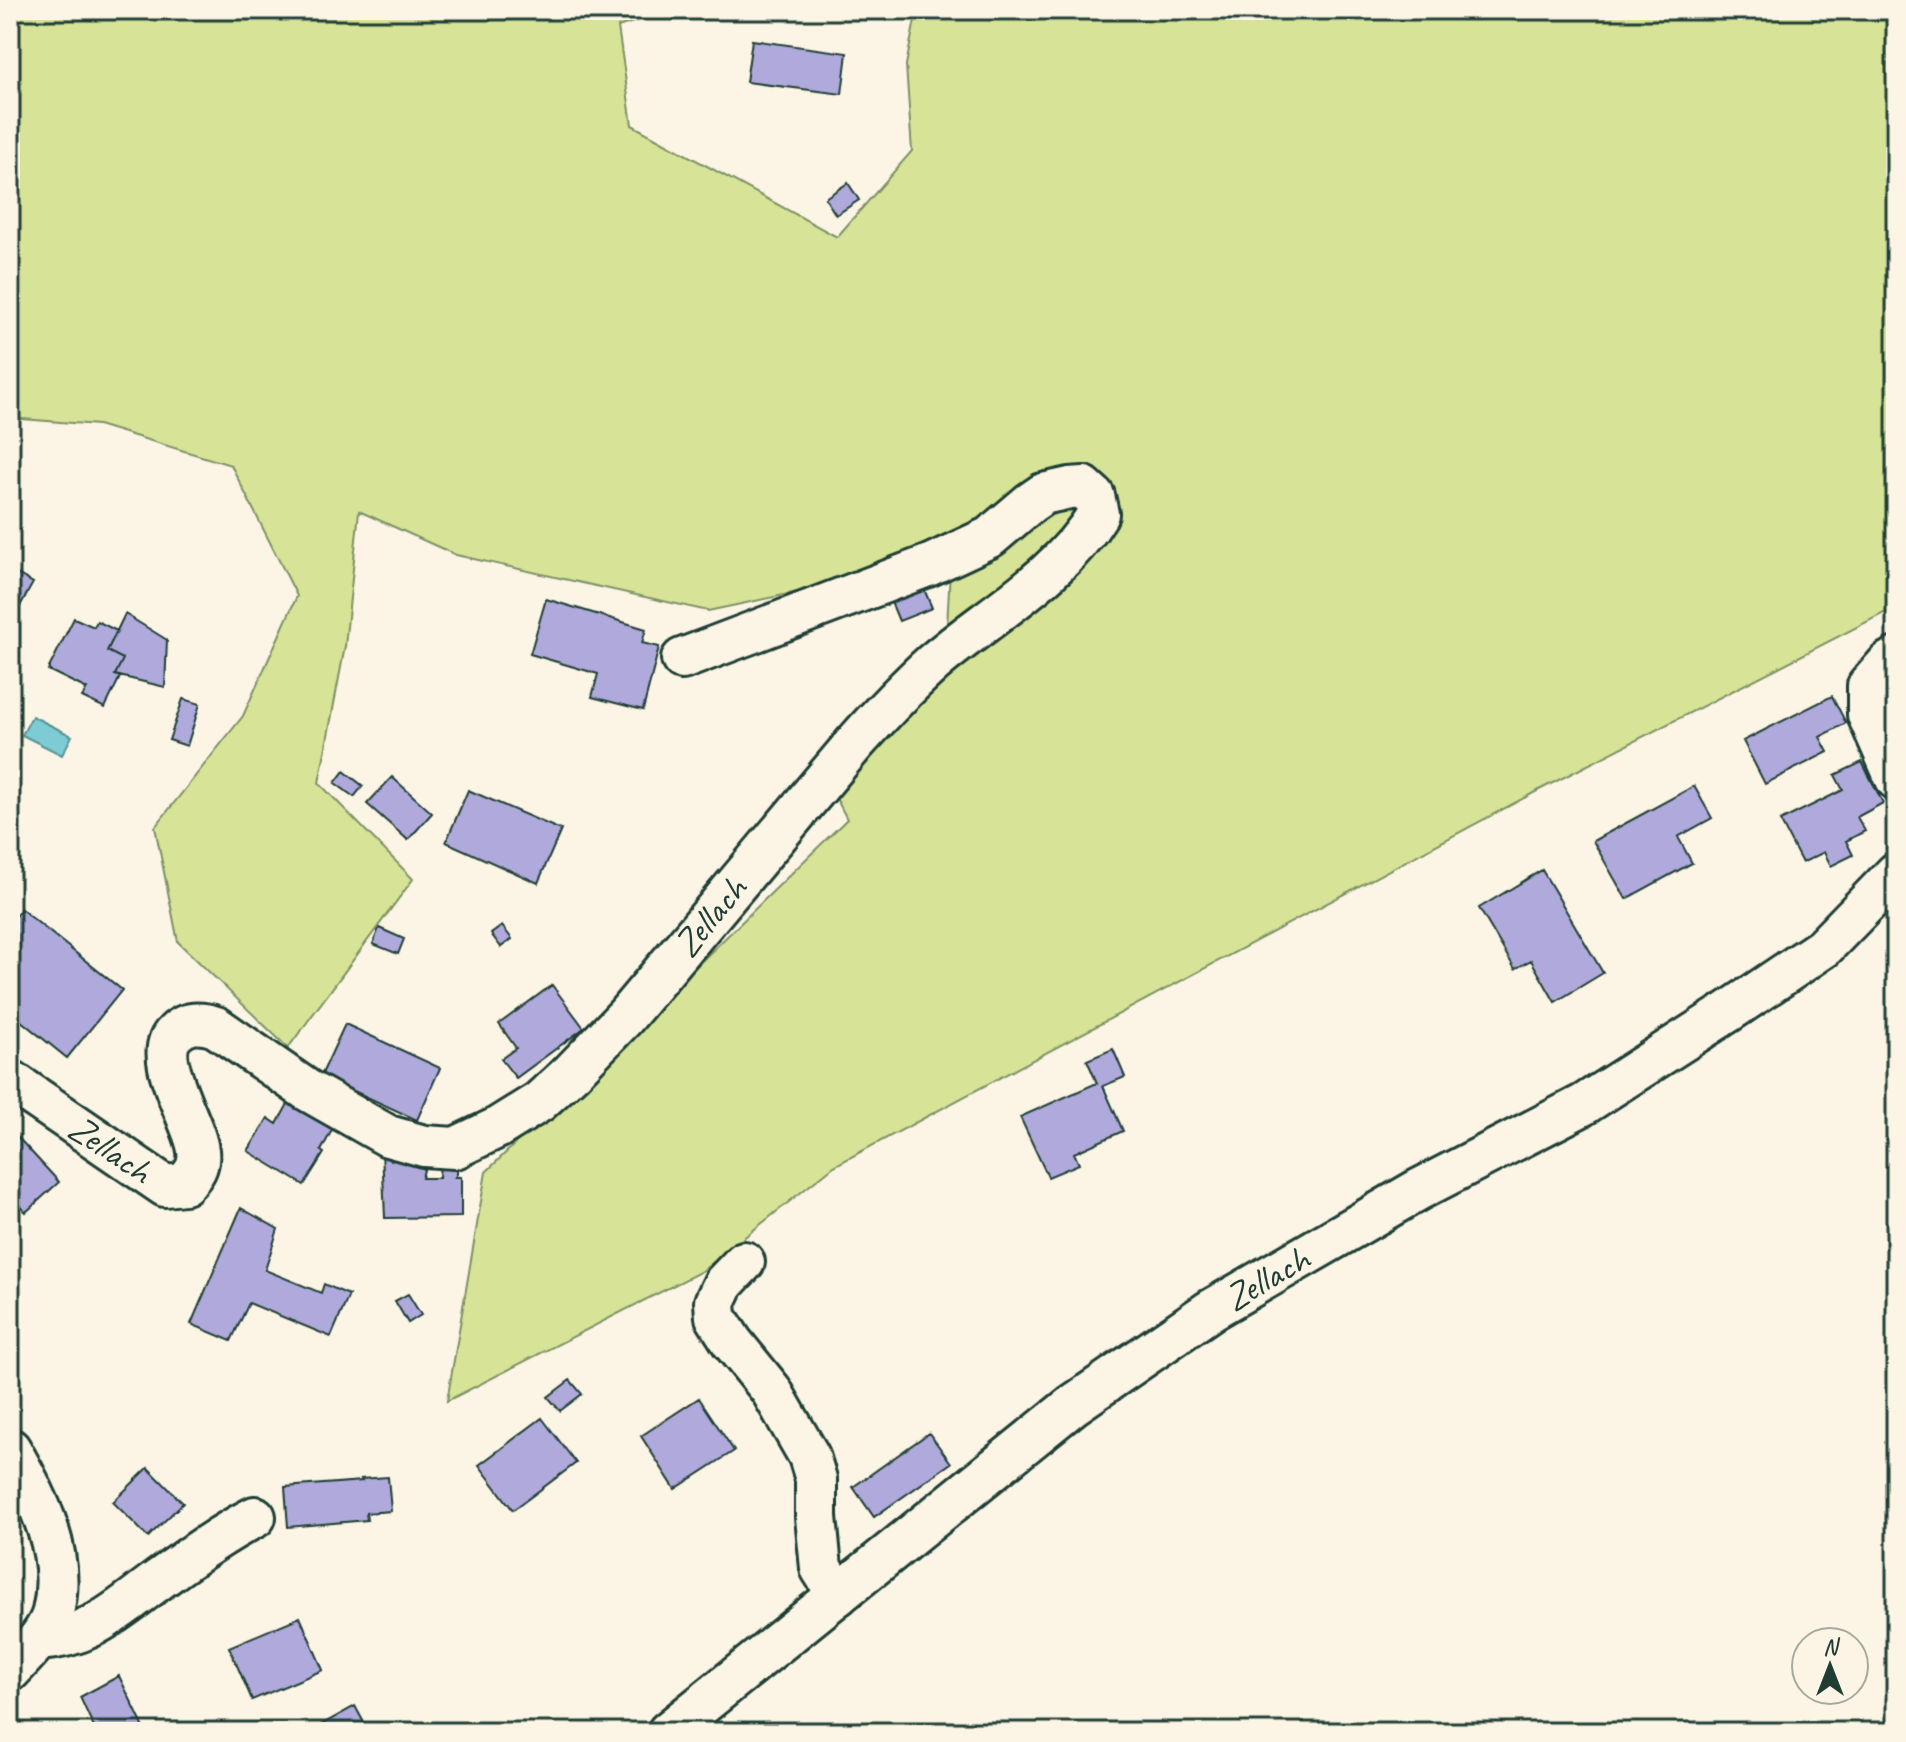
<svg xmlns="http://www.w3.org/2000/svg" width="1906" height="1742" font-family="Caveat,sans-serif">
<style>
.green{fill:#d7e497;stroke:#7b9066;stroke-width:2}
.water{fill:#7bcbd5;stroke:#569295;stroke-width:2}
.building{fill:#afaadb;stroke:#1f3d34;stroke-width:2}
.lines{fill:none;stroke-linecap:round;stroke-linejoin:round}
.minor-casing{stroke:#1f3d34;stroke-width:46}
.minor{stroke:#fcf5e5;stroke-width:40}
.labels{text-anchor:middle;stroke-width:6;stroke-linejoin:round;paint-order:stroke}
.street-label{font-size:38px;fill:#1f3d34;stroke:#fcf5e5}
</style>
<rect width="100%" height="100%" fill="#fcf5e5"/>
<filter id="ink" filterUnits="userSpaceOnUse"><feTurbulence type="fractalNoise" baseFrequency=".0125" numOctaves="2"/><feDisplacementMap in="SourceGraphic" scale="16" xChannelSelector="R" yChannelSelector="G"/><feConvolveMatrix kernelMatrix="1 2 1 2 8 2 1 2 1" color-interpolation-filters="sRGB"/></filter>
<g filter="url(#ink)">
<path class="green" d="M 10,10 L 669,10 L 618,27 L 632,125 L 837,237 L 912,151 L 906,65 L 917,10 L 1896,10 L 1896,607 L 1539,790 L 834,1166 L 702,1271 L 447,1401 L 486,1172 L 847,819 L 816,759 L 947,627 L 952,532 L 830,585 L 708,611 L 456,555 L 359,511 L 345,646 L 319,783 L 413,879 L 288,1048 L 178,942 L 155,827 L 243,716 L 297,596 L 231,465 L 98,425 L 10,418 Z"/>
<path class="water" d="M 32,716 L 72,736 L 62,755 L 22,735 Z"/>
<path class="building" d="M 752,40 L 847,53 L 842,94 L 746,82 Z
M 848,183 L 859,200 L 836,215 L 825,198 Z
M 10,570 L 33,583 L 10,624 Z
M 924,589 L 932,608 L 899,621 L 891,602 Z
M 546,599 L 646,629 L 642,643 L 659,647 L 643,710 L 592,697 L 598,674 L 530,654 Z
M 125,614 L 167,640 L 165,687 L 115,675 L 123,659 L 107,651 Z
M 74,618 L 94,627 L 97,621 L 117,631 L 107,651 L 123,659 L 115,675 L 120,677 L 105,708 L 82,697 L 87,689 L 48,670 Z
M 1832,696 L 1846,723 L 1820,737 L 1828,752 L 1765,784 L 1743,741 Z
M 183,699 L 200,704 L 187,746 L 169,740 Z
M 1862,762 L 1883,803 L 1857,817 L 1865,831 L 1846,841 L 1853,855 L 1831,866 L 1824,852 L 1802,863 L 1780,821 L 1843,790 L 1835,775 Z
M 344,771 L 363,786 L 354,797 L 335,783 Z
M 392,777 L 432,813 L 408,840 L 367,804 Z
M 1694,786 L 1712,818 L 1678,837 L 1692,863 L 1626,899 L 1593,841 Z
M 468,790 L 561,830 L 538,883 L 446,842 Z
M 1542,870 L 1603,973 L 1555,1002 L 1531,960 L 1515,969 L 1479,908 Z
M 21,909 L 122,990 L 67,1058 L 10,1012 L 10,923 Z
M 502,926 L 512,939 L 501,947 L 491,934 Z
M 379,928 L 404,939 L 398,954 L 373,944 Z
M 552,985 L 584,1028 L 516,1078 L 501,1059 L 516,1048 L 499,1024 Z
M 345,1024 L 440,1068 L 417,1120 L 321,1076 Z
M 1113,1049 L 1125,1077 L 1103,1086 L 1123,1131 L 1074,1153 L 1079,1164 L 1048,1177 L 1020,1117 L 1097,1083 L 1087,1060 Z
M 289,1102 L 334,1126 L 321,1151 L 324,1153 L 304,1185 L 248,1151 L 268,1118 L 277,1124 Z
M 11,1130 L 59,1182 L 26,1212 L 10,1195 L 10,1132 Z
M 382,1151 L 426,1161 L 422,1178 L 439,1178 L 440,1160 L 457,1161 L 457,1174 L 455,1177 L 461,1177 L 461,1217 L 385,1218 Z
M 241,1208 L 278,1229 L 265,1270 L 321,1293 L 324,1284 L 349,1295 L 331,1337 L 249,1303 L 231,1341 L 191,1324 Z
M 408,1294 L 421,1315 L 408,1323 L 395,1301 Z
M 570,1380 L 582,1394 L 560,1411 L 548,1397 Z
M 699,1398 L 734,1451 L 675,1489 L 641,1436 Z
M 542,1418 L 576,1463 L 513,1510 L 479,1465 Z
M 929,1433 L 951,1463 L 874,1517 L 853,1487 Z
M 148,1468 L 183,1503 L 148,1537 L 113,1502 Z
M 388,1477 L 391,1511 L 366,1513 L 367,1520 L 288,1527 L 285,1487 L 362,1481 L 361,1479 Z
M 300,1617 L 323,1670 L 252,1700 L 229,1647 Z
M 119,1676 L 146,1732 L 96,1732 L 80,1697 Z
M 355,1706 L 369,1732 L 308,1732 Z"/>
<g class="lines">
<g class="minor-casing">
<g id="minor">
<path d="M 1896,658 L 1889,662 L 1868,686 L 1868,715 L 1896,779"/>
<path id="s1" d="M 10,1080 L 165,1186 L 184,1184 C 194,1174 200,1166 198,1151 C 195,1121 150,1057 175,1033 C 187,1021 201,1022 216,1027 L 307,1090 L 388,1136 L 424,1146 L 455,1148 L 497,1128 L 539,1102 L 572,1072 L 625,1017 L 855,743 C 880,715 905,688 933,663 C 989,615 1059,578 1098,514 L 1094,496 L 1084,487 L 1070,488 L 1043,494 L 1030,503 L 990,537 L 930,565 L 682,659"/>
<path d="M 744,1262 L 724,1283 L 715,1302 L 716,1317 L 732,1342 L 771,1390 L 809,1456 L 816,1479 L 816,1517 L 821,1568 L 838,1595"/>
<path d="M 10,1449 C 38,1498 67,1554 53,1612 C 48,1633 25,1655 10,1671"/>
<path d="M 38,1640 C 91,1637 116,1611 157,1581 C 189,1558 220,1535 255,1517"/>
<path id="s2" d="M 668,1732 L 1073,1405 L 1211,1310 L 1418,1190 L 1583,1105 L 1728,1012 L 1823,948 L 1896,873"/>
</g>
</g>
<use href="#minor" class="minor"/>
</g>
</g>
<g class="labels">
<g class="street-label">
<text dy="13" stroke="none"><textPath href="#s1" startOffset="1034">Zellach</textPath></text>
<text dy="13" stroke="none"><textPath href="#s1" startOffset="122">Zellach</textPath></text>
<text dy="13" stroke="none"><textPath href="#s2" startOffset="752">Zellach</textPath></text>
</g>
</g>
<rect width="1906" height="1742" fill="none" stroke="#fcf5e5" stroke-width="40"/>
<rect x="20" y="20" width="1866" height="1702" fill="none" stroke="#1f3d34" stroke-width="3" filter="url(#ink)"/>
<g transform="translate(1830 1666)"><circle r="38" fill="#fcf5e5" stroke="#a4ab9e" stroke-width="2"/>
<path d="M0-6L14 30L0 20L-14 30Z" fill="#1f3d34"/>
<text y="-12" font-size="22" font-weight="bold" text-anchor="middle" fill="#1f3d34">N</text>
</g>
</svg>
